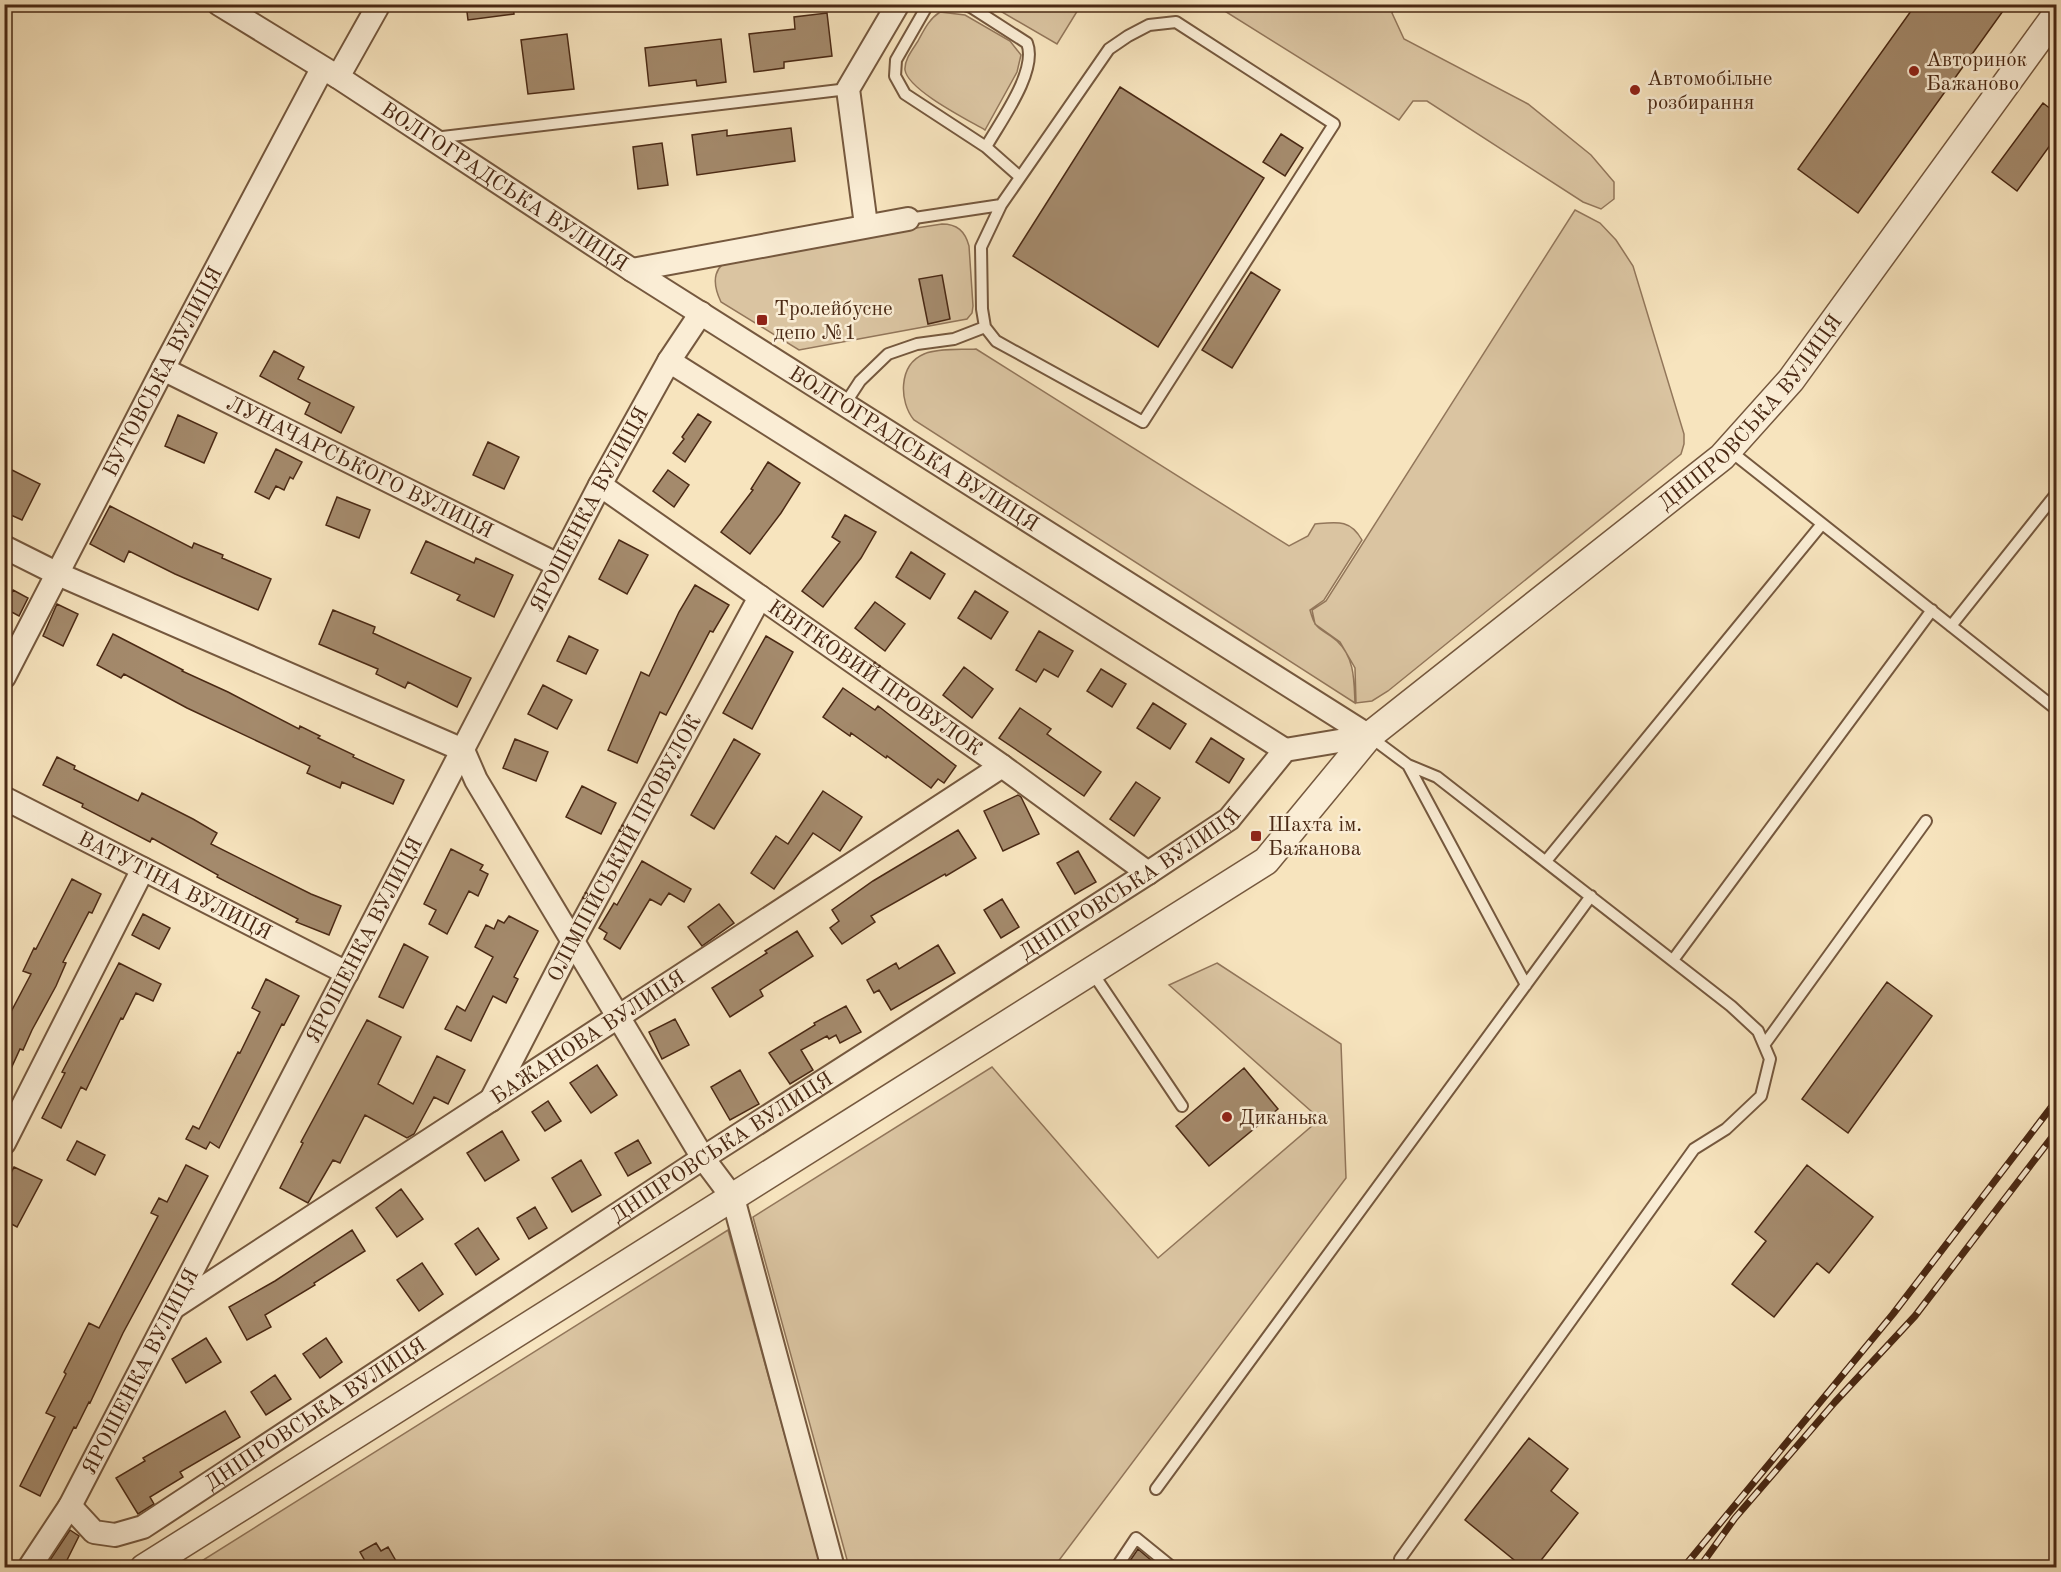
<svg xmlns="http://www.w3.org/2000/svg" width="2061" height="1572" font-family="'Old Standard TT',serif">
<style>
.green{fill:#dac4a1;stroke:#92765a;stroke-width:1.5}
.building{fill:#a48a6c;stroke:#4a2914;stroke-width:1.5}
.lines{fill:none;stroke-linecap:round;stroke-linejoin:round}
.service-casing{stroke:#75583e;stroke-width:14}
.minor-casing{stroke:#75583e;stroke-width:26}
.tertiary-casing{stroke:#75583e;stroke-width:30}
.service{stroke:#faedd5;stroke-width:10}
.minor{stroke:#faedd5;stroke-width:22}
.tertiary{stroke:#faedd5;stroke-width:27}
.rail-casing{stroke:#4a2914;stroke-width:7}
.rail{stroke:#faedd5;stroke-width:4.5;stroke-dasharray:14;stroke-linecap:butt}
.poi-dot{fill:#8f2418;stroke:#faedd5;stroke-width:2}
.labels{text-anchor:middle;stroke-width:5;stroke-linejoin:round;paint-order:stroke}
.poi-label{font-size:21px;fill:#4a2914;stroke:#faedd5;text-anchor:start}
.street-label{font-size:21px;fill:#4a2914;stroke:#faedd5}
</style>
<rect width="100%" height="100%" fill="#f7e4be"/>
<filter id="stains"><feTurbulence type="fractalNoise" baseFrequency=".00333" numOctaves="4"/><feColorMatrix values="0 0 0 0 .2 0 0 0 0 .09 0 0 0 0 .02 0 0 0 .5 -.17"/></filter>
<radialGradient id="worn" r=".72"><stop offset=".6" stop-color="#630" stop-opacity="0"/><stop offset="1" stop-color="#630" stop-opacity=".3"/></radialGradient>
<path class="green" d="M 990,5 L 1081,5 L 1057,44 Z
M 1215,5 L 1396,5 L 1392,13 L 1404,39 L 1528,104 L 1591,155 L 1614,182 L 1614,199 L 1601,209 L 1583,202 L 1427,101 L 1413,101 L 1399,120 Z
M 940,12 L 965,15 L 1010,41 L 1021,55 L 1017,72 L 985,130 C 968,120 908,90 905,70 C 904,60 913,49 918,41 C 924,30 929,19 940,12 Z
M 1575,210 L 1600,223 L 1616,240 L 1633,266 L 1684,434 L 1684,444 L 1681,454 L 1388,691 L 1372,701 L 1356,703 L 1355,668 L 1340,642 L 1315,624 L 1312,610 L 1326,601 Z
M 942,224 C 957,224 965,231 969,246 L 973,306 L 972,313 L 967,319 L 799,350 L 721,302 C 711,281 713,265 736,256 Z
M 976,349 L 1289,546 L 1308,536 L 1315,524 C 1337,522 1350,519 1362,540 L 1324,600 L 1310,610 C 1316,633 1321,627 1337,641 C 1355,658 1354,681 1355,703 L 914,420 C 899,402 898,365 924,354 C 939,348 960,350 976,349 Z
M 1217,963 L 1341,1044 L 1346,1178 L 1054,1567 L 849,1567 L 753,1217 L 992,1067 L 1158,1258 L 1320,1119 L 1169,985 Z
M 728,1230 L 821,1567 L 192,1567 Z"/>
<path class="building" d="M 466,4 L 513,4 L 514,14 L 468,20 Z
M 1916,4 L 2008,4 L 1858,213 L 1798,169 Z
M 827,13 L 832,56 L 784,62 L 784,68 L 754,72 L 749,34 L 795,29 L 794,17 Z
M 567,34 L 574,89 L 528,94 L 521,40 Z
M 721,39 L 726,82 L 697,86 L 696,80 L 649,86 L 645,48 Z
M 1120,87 L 1264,178 L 1158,347 L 1013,256 Z
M 2043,103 L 2056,113 L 2056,137 L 2017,191 L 1992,172 Z
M 791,128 L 795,161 L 697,175 L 692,135 L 727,130 L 727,136 Z
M 1281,134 L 1303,148 L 1285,176 L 1263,162 Z
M 662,143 L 668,185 L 638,189 L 633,147 Z
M 1251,272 L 1280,290 L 1232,368 L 1202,350 Z
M 942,275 L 950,319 L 928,324 L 919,279 Z
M 274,351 L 304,367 L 298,379 L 354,407 L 341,433 L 305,414 L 310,403 L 260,376 Z
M 698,414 L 711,422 L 685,462 L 673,453 L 684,439 L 682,437 Z
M 178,415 L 217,433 L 204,463 L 165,446 Z
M 488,442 L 519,457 L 504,489 L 473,475 Z
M 276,449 L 302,462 L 293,479 L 290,477 L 284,490 L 276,486 L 269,499 L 255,492 Z
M 768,462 L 800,483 L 781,513 L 750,554 L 721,532 L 753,490 L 751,489 Z
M 4,466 L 40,484 L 22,520 L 4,512 Z
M 668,470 L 689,485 L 674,507 L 653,491 Z
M 337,497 L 370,510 L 359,538 L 326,525 Z
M 110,506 L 192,548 L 194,543 L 223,555 L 222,558 L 271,579 L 258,610 L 175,574 L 129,551 L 124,562 L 90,544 Z
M 845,515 L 876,532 L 861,558 L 823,607 L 802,591 L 840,542 L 832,537 Z
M 619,540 L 648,555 L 627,594 L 599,579 Z
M 426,541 L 474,563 L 476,558 L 513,575 L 494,617 L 457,600 L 460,595 L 411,573 Z
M 911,552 L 945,574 L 930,599 L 896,577 Z
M 695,585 L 729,605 L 713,632 L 710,631 L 666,715 L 660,712 L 637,763 L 608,750 L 641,672 L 649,676 L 679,612 Z
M 13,590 L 28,598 L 19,616 L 4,608 Z
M 975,591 L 1008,612 L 991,639 L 958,618 Z
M 875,602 L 905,624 L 885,651 L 855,628 Z
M 57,604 L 78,614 L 63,646 L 43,636 Z
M 333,610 L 375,627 L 373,633 L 471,678 L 457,707 L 408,682 L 405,688 L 376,674 L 378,669 L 319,644 Z
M 1039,631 L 1073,651 L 1058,677 L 1044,669 L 1036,682 L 1016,670 Z
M 113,634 L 183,670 L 182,671 L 228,692 L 299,729 L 300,726 L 320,736 L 318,738 L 354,755 L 353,757 L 404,780 L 393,804 L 342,782 L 340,788 L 307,773 L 310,766 L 187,708 L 124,674 L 121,678 L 97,665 Z
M 569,636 L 598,650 L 586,674 L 557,661 Z
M 766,636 L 793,652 L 752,729 L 723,713 Z
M 964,667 L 993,689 L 972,718 L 943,695 Z
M 1101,669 L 1126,684 L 1112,707 L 1087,691 Z
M 543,685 L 572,700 L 557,729 L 528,714 Z
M 843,688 L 875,710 L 878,706 L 956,766 L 944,783 L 938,779 L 931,788 L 887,756 L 886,758 L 851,733 L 850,736 L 823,717 Z
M 1153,703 L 1186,724 L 1170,749 L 1137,728 Z
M 1020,708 L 1051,729 L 1047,734 L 1101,772 L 1084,796 L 999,738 Z
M 1211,738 L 1244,759 L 1229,783 L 1196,762 Z
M 515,739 L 548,752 L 536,781 L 503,768 Z
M 734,739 L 760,754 L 714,829 L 691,815 Z
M 57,757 L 75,766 L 74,769 L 138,801 L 142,793 L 193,819 L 217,833 L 211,844 L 311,894 L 341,906 L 329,935 L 296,922 L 298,919 L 217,877 L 218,875 L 152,838 L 150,842 L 82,807 L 83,804 L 43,785 Z
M 1136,782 L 1160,798 L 1134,836 L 1110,819 Z
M 582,786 L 616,803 L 601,834 L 566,817 Z
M 823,791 L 862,817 L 840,851 L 813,833 L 774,889 L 751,873 L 776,836 L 788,844 Z
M 1018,795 L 1021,797 L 1039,834 L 1003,851 L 984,811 Z
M 958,830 L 976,858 L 946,876 L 945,874 L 871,916 L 875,922 L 842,944 L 830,928 L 839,921 L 832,910 L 873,881 Z
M 451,849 L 483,865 L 480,870 L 488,874 L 478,896 L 469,891 L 447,934 L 429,924 L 436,910 L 424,904 Z
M 1078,851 L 1096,882 L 1075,894 L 1057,863 Z
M 642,861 L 691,889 L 684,902 L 669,893 L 661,905 L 650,899 L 620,949 L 604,939 L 607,933 L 599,928 L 614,903 L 617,905 Z
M 72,879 L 101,894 L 92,913 L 89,912 L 63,962 L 66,963 L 56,986 L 32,1030 L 23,1050 L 20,1049 L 4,1084 L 4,1025 L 31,974 L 23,971 L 34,948 L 36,949 Z
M 1002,899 L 1019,927 L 1001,938 L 984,910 Z
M 719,904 L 734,923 L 702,946 L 688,927 Z
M 143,914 L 170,928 L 159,949 L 132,935 Z
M 509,916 L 538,931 L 514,977 L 518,979 L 506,1003 L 493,996 L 471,1041 L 445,1029 L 457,1006 L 465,1011 L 493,957 L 475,947 L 486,925 L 494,929 L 498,920 L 504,923 Z
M 797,931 L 813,956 L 760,990 L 763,996 L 730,1017 L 712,988 L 767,953 L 765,951 Z
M 404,944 L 428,957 L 403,1008 L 379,997 Z
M 938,945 L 955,973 L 891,1010 L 879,990 L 874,993 L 867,980 L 896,963 L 899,969 Z
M 119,963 L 161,984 L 153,1001 L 136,993 L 123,1019 L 121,1018 L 86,1090 L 81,1087 L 61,1128 L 42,1118 L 65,1073 L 62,1072 Z
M 266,979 L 299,996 L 284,1025 L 282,1024 L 219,1148 L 210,1142 L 206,1149 L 186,1139 L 193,1126 L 199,1129 L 238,1052 L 240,1053 L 260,1012 L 252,1008 Z
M 1887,982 L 1932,1016 L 1848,1133 L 1802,1099 Z
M 846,1006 L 861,1032 L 840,1043 L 836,1035 L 829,1039 L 827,1036 L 801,1050 L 813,1070 L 790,1084 L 769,1053 L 815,1025 L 814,1023 Z
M 675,1019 L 689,1045 L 662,1059 L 649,1032 Z
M 367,1020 L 401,1037 L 378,1084 L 413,1104 L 437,1056 L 465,1070 L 448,1104 L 434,1097 L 414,1134 L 407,1138 L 365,1115 L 340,1163 L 333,1160 L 308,1203 L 280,1188 L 303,1143 L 301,1142 Z
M 597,1065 L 617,1095 L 591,1113 L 570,1083 Z
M 1244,1068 L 1278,1109 L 1209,1166 L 1176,1126 Z
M 740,1070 L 759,1104 L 730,1120 L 711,1087 Z
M 548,1101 L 561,1121 L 545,1131 L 532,1112 Z
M 502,1131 L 519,1160 L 485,1181 L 467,1153 Z
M 638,1140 L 651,1163 L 628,1176 L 615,1153 Z
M 77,1141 L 105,1155 L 95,1175 L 67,1160 Z
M 581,1160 L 601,1195 L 572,1212 L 552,1178 Z
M 186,1165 L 208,1176 L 123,1333 L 90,1403 L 89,1402 L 76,1428 L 74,1427 L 40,1496 L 20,1486 L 55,1417 L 46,1413 L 66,1374 L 64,1372 L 89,1323 L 99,1328 L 158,1216 L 151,1213 L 159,1198 L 167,1202 Z
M 1807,1165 L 1873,1217 L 1829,1273 L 1817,1263 L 1774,1317 L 1732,1284 L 1766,1241 L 1755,1232 Z
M 14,1167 L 42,1180 L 17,1227 L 4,1220 L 4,1187 Z
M 401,1189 L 423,1219 L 397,1237 L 376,1208 Z
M 535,1207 L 547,1228 L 529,1239 L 517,1218 Z
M 478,1228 L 499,1259 L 476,1275 L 455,1244 Z
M 352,1230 L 365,1251 L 314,1283 L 315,1285 L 265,1315 L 271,1327 L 247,1340 L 229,1307 L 275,1281 Z
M 422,1263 L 443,1294 L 419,1311 L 397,1280 Z
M 206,1338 L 221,1362 L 186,1383 L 172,1359 Z
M 326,1338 L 342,1362 L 320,1378 L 303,1354 Z
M 275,1375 L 291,1399 L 266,1415 L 251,1392 Z
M 225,1411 L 240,1437 L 180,1472 L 183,1477 L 150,1497 L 154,1504 L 138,1514 L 116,1478 L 145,1461 L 143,1458 Z
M 1529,1438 L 1568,1469 L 1551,1491 L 1578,1513 L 1535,1568 L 1524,1568 L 1465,1520 Z
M 70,1530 L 79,1536 L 63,1568 L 56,1568 L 48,1563 Z
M 376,1543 L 381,1551 L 388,1547 L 400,1568 L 353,1568 L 365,1561 L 360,1552 Z
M 1138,1549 L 1160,1568 L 1125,1568 Z"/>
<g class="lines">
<g class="service-casing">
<path id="service" d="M 932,4 L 927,6 L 896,60 L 895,76 L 905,94 L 986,147 L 1020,177
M 962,4 L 971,7 L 1027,43 C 1038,71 1000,122 986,147
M 434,138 L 848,89
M 908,219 L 1001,205 L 1109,49 L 1128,36 L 1149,25 L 1176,22 L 1334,124 L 1143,422 L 996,341 L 985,327 L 982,309 L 981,247 L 1001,205
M 845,404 L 860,381 L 888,354 L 917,344 L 954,339 L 985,327
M 1729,450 L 2056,709
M 1951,626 L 2056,494
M 1369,736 L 1408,765 L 1437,777 L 1731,1006 L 1758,1031 L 1770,1059 L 1761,1096 L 1726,1129 L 1694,1149 L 1400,1559
M 1408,765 L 1526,985
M 1546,861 L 1822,524
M 1673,960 L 1932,610
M 1092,972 L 1182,1106
M 1764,1045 L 1926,821
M 1156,1489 L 1591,896
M 1116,1568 L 1136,1538 L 1173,1568"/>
</g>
<g class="minor-casing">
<g id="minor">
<path id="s1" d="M 219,4 L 338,77 L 632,270 L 1369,736"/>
<path d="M 338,77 L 379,4"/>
<path d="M 866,225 L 848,89 L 898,4"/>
<path d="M 632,270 L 908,219"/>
<path d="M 669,361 L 1285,750"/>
<path id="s2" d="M 163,369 L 558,565"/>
<path id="s3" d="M 600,485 L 1002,766 L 1148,873"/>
<path d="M 4,547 L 58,574 L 463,750 L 476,780 L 703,1158 L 733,1198 L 833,1568"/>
<path id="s4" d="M 4,677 L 163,369 L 322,69"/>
<path id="s5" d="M 4,798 L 347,973"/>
<path id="s6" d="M 491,1100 L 573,941 L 760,597"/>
<path d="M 4,1143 L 143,869"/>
<path id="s7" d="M 174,1307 L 1002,766"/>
<path id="s8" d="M 70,1506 L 94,1532 L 115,1535 L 143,1527 L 703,1158 L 1148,873 L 1229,819 L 1285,750 L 1369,736"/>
<path id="s9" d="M 29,1568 L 70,1506 L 600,485 L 669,361 L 701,313"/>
</g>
</g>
<g class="tertiary-casing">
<g id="tertiary">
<path id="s10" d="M 144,1568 L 1266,861 L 1369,736 L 1722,457 L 1791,380 L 2056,15"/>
</g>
</g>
<use href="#service" class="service"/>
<use href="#minor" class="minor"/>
<use href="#tertiary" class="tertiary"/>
<g class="rail-casing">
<path id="rail" d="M 1683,1568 L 1893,1314 L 2056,1101
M 1699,1568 L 1735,1518 L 1835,1402 L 1915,1316 L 2056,1132"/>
</g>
<use href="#rail" class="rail"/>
</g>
<g class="poi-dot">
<circle cx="1914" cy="71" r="6"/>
<circle cx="1635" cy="90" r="6"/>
<rect x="756" y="314" width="12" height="12" rx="3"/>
<rect x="1250" y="830" width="12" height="12" rx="3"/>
<circle cx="1227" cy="1117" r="6"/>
</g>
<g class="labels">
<g class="poi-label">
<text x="1926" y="66">Авторинок<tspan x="1926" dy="24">Бажаново</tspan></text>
<text x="1647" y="85">Автомобільне<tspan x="1647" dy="24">розбирання</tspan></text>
<text x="774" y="315">Тролейбусне<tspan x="774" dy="24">депо №1</tspan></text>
<text x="1268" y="831">Шахта ім.<tspan x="1268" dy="24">Бажанова</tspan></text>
<text x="1239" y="1124">Диканька</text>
</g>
<g class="street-label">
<text dy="7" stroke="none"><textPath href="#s1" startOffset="339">ВОЛГОГРАДСЬКА ВУЛИЦЯ</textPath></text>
<text dy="7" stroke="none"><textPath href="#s4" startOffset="344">БУТОВСЬКА ВУЛИЦЯ</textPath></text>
<text dy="7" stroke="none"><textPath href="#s10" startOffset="1990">ДНІПРОВСЬКА ВУЛИЦЯ</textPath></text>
<text dy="7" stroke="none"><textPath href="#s1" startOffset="825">ВОЛГОГРАДСЬКА ВУЛИЦЯ</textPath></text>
<text dy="7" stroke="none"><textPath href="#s2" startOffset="220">ЛУНАЧАРСЬКОГО ВУЛИЦЯ</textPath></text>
<text dy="7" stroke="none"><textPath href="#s9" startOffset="1198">ЯРОШЕНКА ВУЛИЦЯ</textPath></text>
<text dy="7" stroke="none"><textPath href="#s3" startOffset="336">КВІТКОВИЙ ПРОВУЛОК</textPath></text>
<text dy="7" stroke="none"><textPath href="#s6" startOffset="285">ОЛІМПІЙСЬКИЙ ПРОВУЛОК</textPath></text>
<text dy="7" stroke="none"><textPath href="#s8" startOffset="1264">ДНІПРОВСЬКА ВУЛИЦЯ</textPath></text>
<text dy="7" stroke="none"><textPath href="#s5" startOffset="192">ВАТУТІНА ВУЛИЦЯ</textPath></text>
<text dy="7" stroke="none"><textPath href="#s9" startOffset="712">ЯРОШЕНКА ВУЛИЦЯ</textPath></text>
<text dy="7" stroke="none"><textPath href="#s7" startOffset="494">БАЖАНОВА ВУЛИЦЯ</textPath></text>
<text dy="7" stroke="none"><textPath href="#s8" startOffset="778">ДНІПРОВСЬКА ВУЛИЦЯ</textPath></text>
<text dy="7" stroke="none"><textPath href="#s9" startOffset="226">ЯРОШЕНКА ВУЛИЦЯ</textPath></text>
<text dy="7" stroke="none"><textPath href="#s8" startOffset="292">ДНІПРОВСЬКА ВУЛИЦЯ</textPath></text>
</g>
</g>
<rect width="2061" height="1572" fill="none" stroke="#f7e4be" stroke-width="24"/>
<rect x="6" y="6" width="2049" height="1560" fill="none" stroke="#4a2914" stroke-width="3"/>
<rect x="12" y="12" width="2037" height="1548" fill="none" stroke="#4a2914" stroke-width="1.5"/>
<rect width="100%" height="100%" filter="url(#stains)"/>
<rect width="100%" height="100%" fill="url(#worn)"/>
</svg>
